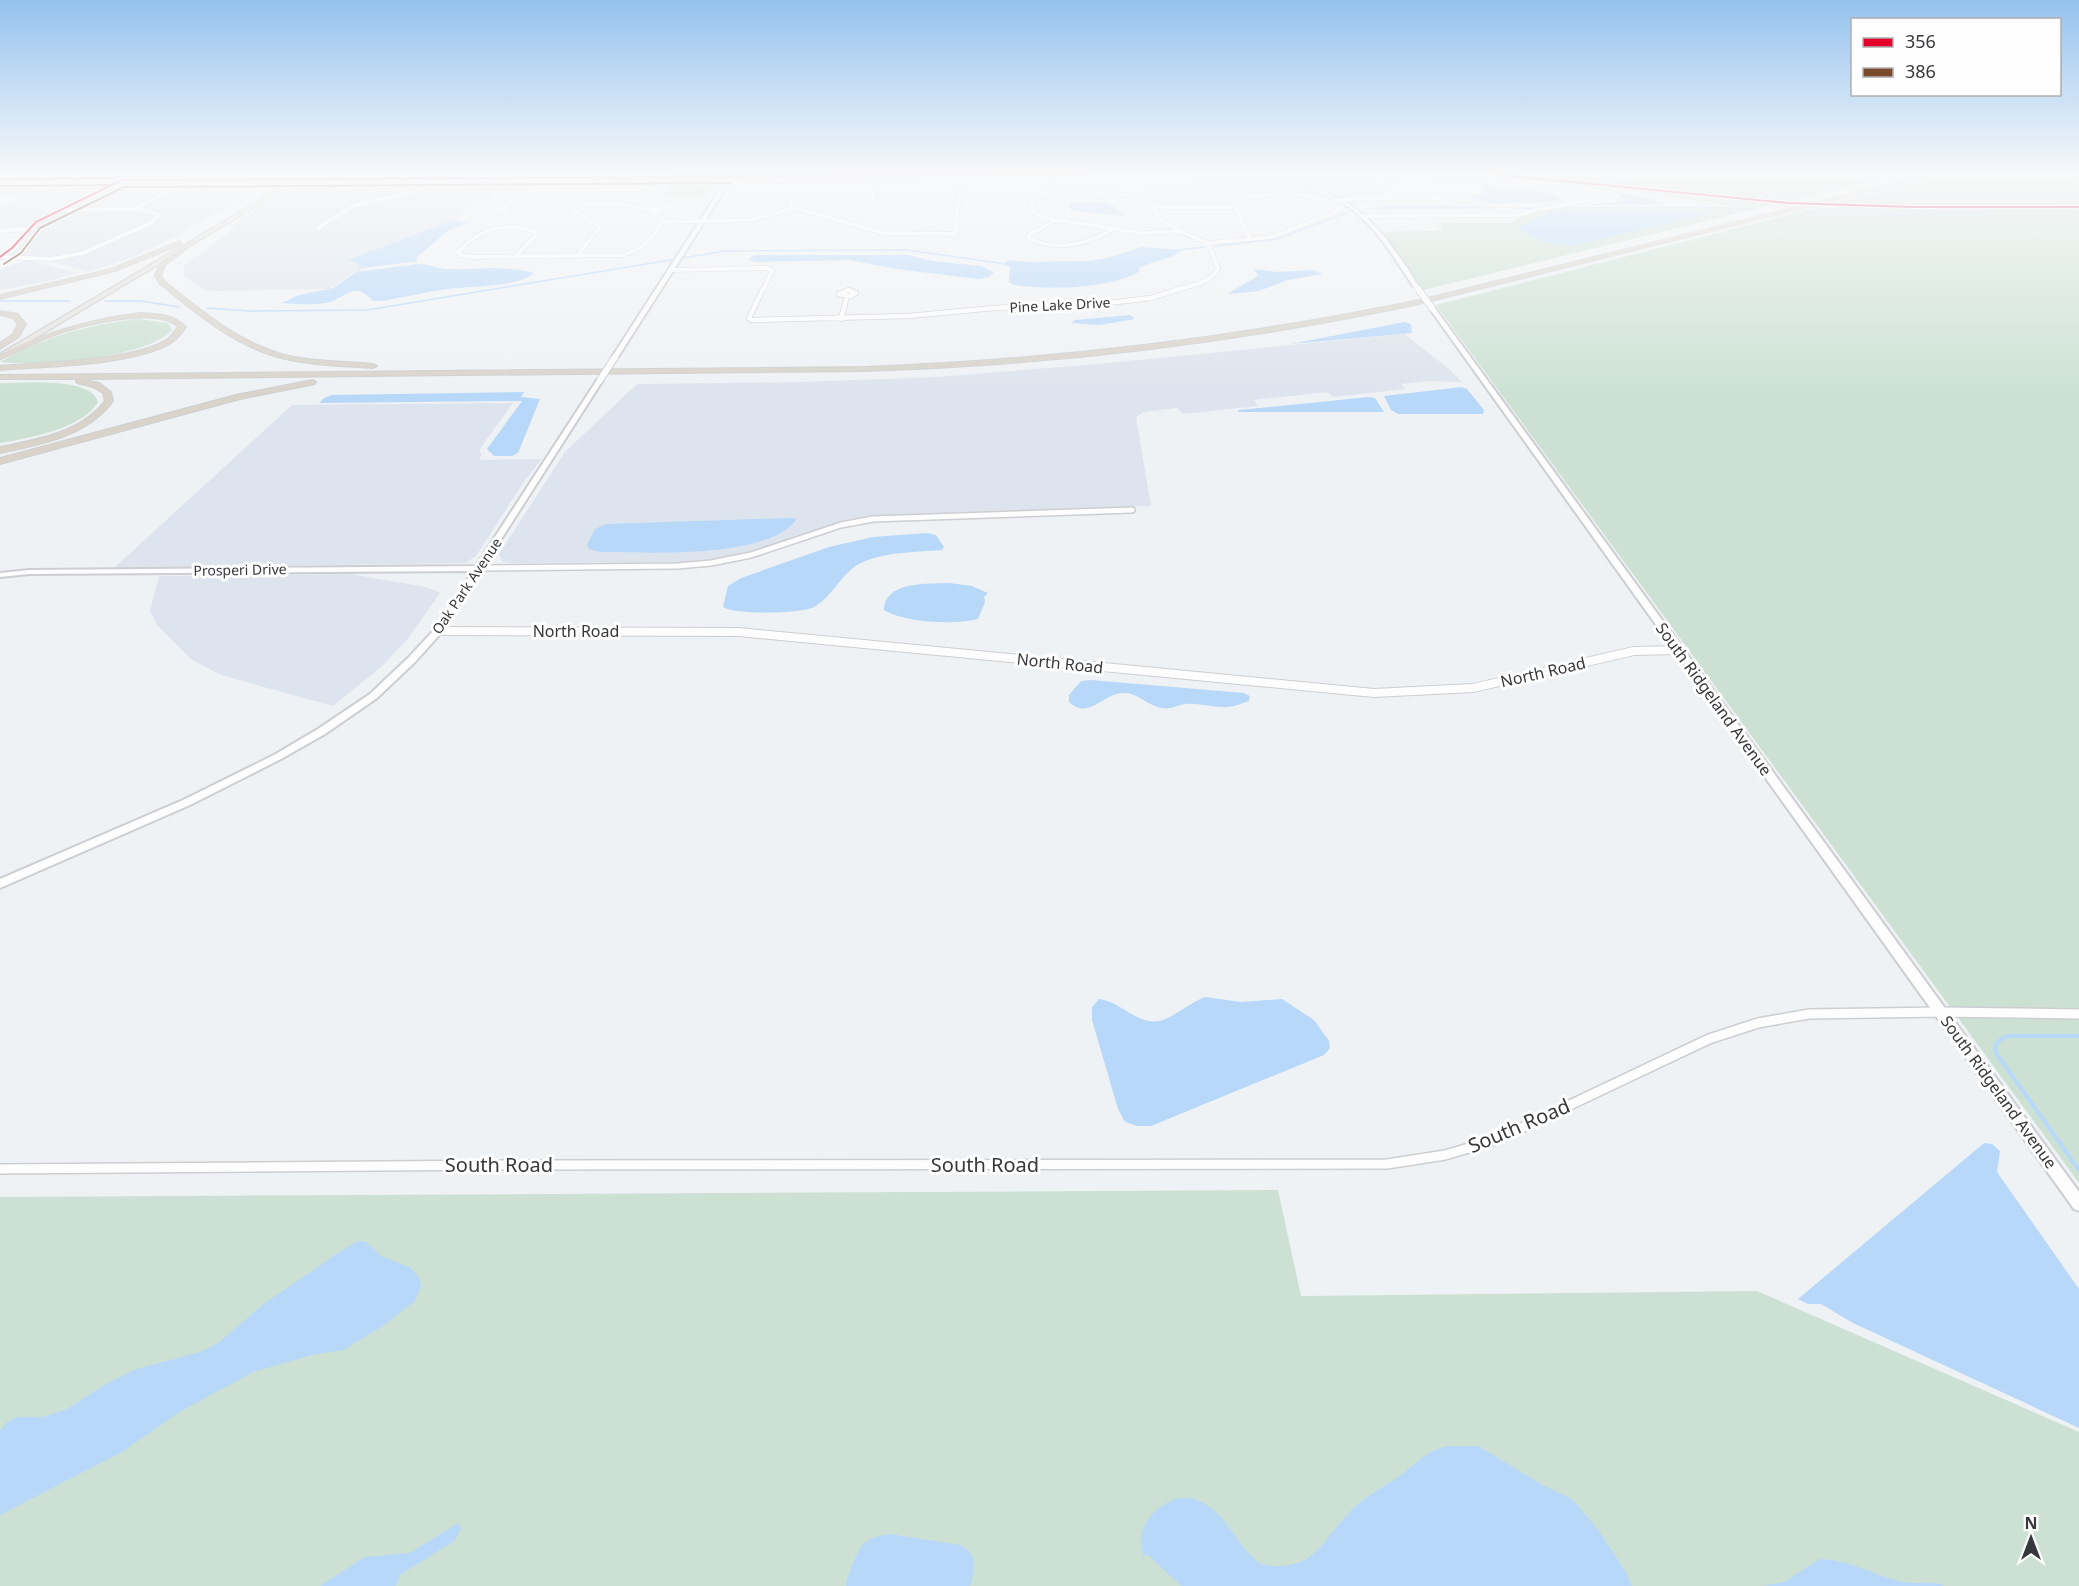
<svg xmlns="http://www.w3.org/2000/svg" width="2079" height="1586" font-family="'Noto Sans',sans-serif">
<style>
.built{fill:#dee4ed}
.green{fill:#cce1d3}
.water{fill:#b8d8fa}
.lines{fill:none;stroke-linecap:round;stroke-linejoin:round}
.stream-far1{stroke:#b8d8fa;stroke-width:1.5}
.stream{stroke:#b8d8fa;stroke-width:4}
.street-far4-casing{stroke:#cdced1;stroke-width:5}
.street-far3-casing{stroke:#cdced1;stroke-width:6}
.street-far2-casing{stroke:#cdced1;stroke-width:8}
.street-far1-casing{stroke:#cdced1;stroke-width:10}
.street-casing{stroke:#cdced1;stroke-width:12}
.secondary-casing{stroke:#cdced1;stroke-width:4}
.primary-casing{stroke:#cdcfd0;stroke-width:3}
.highway-casing{stroke:#cdcfd0;stroke-width:2}
.street-far4{stroke:#fdfdfe;stroke-width:4}
.street-far3{stroke:#fdfdfe;stroke-width:4.5}
.street-far2{stroke:#fdfdfe;stroke-width:5}
.street-far1{stroke:#fdfdfe;stroke-width:8}
.street{stroke:#fdfdfe;stroke-width:9}
.secondary{fill:#fdfdfe;fill-rule:evenodd}
.primary{fill:#e6e4df;fill-rule:evenodd}
.highway{fill:#d9d3ca;fill-rule:evenodd}
.secondary-bridge-far1-casing{stroke:#cdced1;stroke-width:6;stroke-linecap:butt}
.secondary-bridge-casing{stroke:#cdced1;stroke-width:8;stroke-linecap:butt}
.secondary-bridge-far1{stroke:#fdfdfe;stroke-width:4.5}
.secondary-bridge{stroke:#fdfdfe;stroke-width:6}
.bus-1-casing{stroke:#fefefe;stroke-width:4.5}
.bus-2-casing{stroke:#fefefe;stroke-width:4.5}
.bus-1{stroke:#e4002b;stroke-width:2}
.bus-2{stroke:#7a4b2a;stroke-width:2}
.labels{text-anchor:middle;stroke-width:6;stroke-linejoin:round;paint-order:stroke}
.far-street-label{font-size:14px;fill:#36383b;stroke:#fefefe}
.street-label{font-size:16px;fill:#36383b;stroke:#fefefe}
.near-street-label{font-size:20px;fill:#36383b;stroke:#fefefe}
</style>
<rect width="100%" height="100%" fill="#eff2f5"/>
<path class="built" d="M 314,173 L 514,173 L 509,176 L 318,176 L 312,175 Z
M 1367,173 L 1388,197 L 1345,199 L 1273,177 L 1280,174 Z
M 1189,175 L 1251,175 L 1321,194 L 1199,197 Z
M 511,180 L 485,202 L 476,202 L 454,220 L 405,240 L 352,258 L 349,262 L 359,264 L 359,268 L 363,268 L 361,271 L 354,272 L 329,289 L 207,291 L 184,276 L 184,265 L 237,227 L 227,227 L 305,181 Z
M 114,181 L 87,196 L 100,196 L 123,185 L 131,184 L 256,185 L 234,198 L 241,198 L 181,234 L 131,258 L 88,272 L 50,261 L 30,260 L 76,273 L 48,281 L 0,290 L 0,269 L 28,260 L 3,259 L 21,246 L 32,228 L 0,230 L 0,208 L 24,197 L 0,197 L 0,182 Z
M 1404,334 L 1448,368 L 1462,382 L 1428,381 L 1401,384 L 1406,389 L 1333,397 L 1327,392 L 1254,400 L 1258,406 L 1183,414 L 1177,408 L 1144,412 L 1136,417 L 1151,506 L 896,515 L 860,518 L 797,535 L 762,551 L 695,562 L 512,563 L 503,562 L 499,554 L 565,452 L 637,384 L 800,382 L 937,377 L 1097,364 Z
M 513,403 L 479,450 L 482,454 L 479,460 L 542,459 L 525,480 L 476,556 L 465,563 L 114,568 L 292,405 Z
M 350,574 L 426,587 L 440,593 L 407,640 L 381,667 L 333,706 L 221,675 L 192,660 L 158,626 L 150,611 L 159,576 Z"/>
<path class="green" d="M 1497,173 L 1906,173 L 1786,202 Z
M 1952,173 L 2079,173 L 2079,1183 L 1436,305 Z
M 1507,175 C 1598,182 1689,196 1780,203 L 1423,290 L 1380,232 L 1443,231 L 1437,223 L 1508,223 L 1543,207 L 1742,207 L 1564,181 L 1500,176 Z
M 676,179 L 718,179 L 707,196 L 663,197 Z
M 139,319 L 168,323 L 172,330 C 146,359 38,366 0,362 C 44,337 89,324 139,319 Z
M 0,383 C 22,383 91,376 98,402 C 82,429 29,438 0,443 Z
M 1278,1190 L 1301,1296 L 1757,1291 L 2079,1432 L 2079,1586 L 0,1586 L 0,1197 Z"/>
<path class="water" d="M 1484,181 L 1487,182 L 1490,187 C 1513,190 1545,186 1564,201 L 1493,204 L 1471,199 L 1471,196 L 1483,193 Z
M 1615,192 L 1649,198 L 1662,204 L 1588,205 L 1627,201 Z
M 1104,202 L 1109,203 L 1126,215 C 1121,217 1079,211 1070,210 L 1070,203 Z
M 1399,205 L 1519,208 L 1365,209 Z
M 1553,211 L 1700,212 L 1711,213 L 1576,245 C 1554,245 1535,241 1518,227 Z
M 454,220 L 468,223 L 449,230 L 417,257 L 416,259 L 419,261 L 363,268 L 359,268 L 359,264 L 348,260 Z
M 1142,247 L 1181,250 C 1172,260 1150,261 1139,268 L 1139,272 C 1107,289 1050,290 1014,285 L 1009,282 L 1010,267 L 1003,264 L 1009,260 L 1027,262 L 1087,261 L 1108,258 Z
M 758,255 L 908,255 L 932,261 L 980,266 L 994,272 L 989,277 L 978,279 L 896,269 L 850,260 L 756,262 L 749,260 L 752,256 Z
M 417,264 C 428,263 437,269 449,269 C 476,270 507,265 534,273 C 516,288 470,286 447,289 C 426,292 404,297 383,301 L 373,301 C 353,279 345,300 326,303 C 312,305 295,304 282,303 L 299,295 L 333,288 L 356,272 Z
M 1254,269 L 1277,272 L 1312,270 L 1323,274 L 1288,280 L 1259,291 L 1227,294 L 1255,278 L 1258,275 Z
M 1130,315 L 1135,319 L 1100,325 L 1071,323 L 1075,320 Z
M 1404,322 L 1411,324 L 1412,333 L 1291,344 Z
M 1462,387 L 1467,389 L 1484,410 L 1483,414 L 1398,414 L 1391,410 L 1384,396 Z
M 524,392 L 521,397 L 540,399 L 518,453 L 512,456 L 494,456 L 487,449 L 522,401 L 319,403 L 324,398 L 332,395 Z
M 1369,397 L 1375,398 L 1384,412 L 1238,412 L 1239,410 Z
M 789,518 L 797,519 C 767,560 648,552 601,552 L 589,549 L 587,545 L 595,529 L 606,524 Z
M 927,533 L 936,535 L 944,547 L 942,550 C 916,552 889,552 865,561 C 842,570 834,596 814,607 C 801,614 735,615 723,607 L 728,586 L 741,578 L 829,547 L 873,537 Z
M 949,583 L 972,586 L 988,593 L 984,597 L 985,602 L 978,619 C 952,625 906,623 884,610 C 885,581 927,584 949,583 Z
M 1091,680 L 1244,693 L 1250,696 L 1249,701 C 1241,704 1231,708 1222,707 C 1210,707 1198,703 1185,704 C 1177,705 1171,710 1162,708 C 1148,706 1138,693 1124,693 C 1104,692 1089,721 1069,702 L 1069,695 L 1081,681 Z
M 1205,997 L 1241,1002 L 1282,999 L 1314,1020 L 1329,1041 L 1330,1048 L 1324,1055 L 1151,1126 L 1137,1126 L 1125,1122 L 1118,1109 L 1092,1020 L 1092,1007 L 1099,999 C 1120,1001 1137,1025 1159,1021 C 1173,1018 1189,1003 1205,997 Z
M 1984,1143 L 1992,1144 L 2000,1151 L 1997,1172 L 2079,1289 L 2079,1428 L 1853,1323 L 1821,1304 L 1808,1304 L 1798,1299 Z
M 365,1241 L 381,1256 L 411,1268 L 420,1279 L 421,1286 L 415,1301 L 383,1326 L 343,1350 L 312,1355 L 253,1372 L 178,1413 L 122,1452 L 0,1515 L 0,1431 L 7,1422 L 18,1417 L 43,1417 L 67,1409 L 106,1384 L 134,1370 L 203,1351 L 218,1343 L 265,1303 L 341,1251 L 356,1242 Z
M 1448,1446 L 1478,1446 L 1541,1484 L 1572,1499 L 1597,1528 L 1626,1572 L 1632,1586 L 1181,1586 L 1148,1555 L 1144,1556 C 1130,1528 1164,1491 1194,1499 C 1224,1508 1236,1545 1259,1563 C 1273,1569 1296,1566 1308,1558 C 1324,1546 1335,1527 1349,1513 C 1365,1495 1386,1486 1405,1472 C 1419,1460 1429,1450 1448,1446 Z
M 458,1523 L 461,1529 L 454,1541 L 400,1575 L 396,1586 L 320,1586 L 365,1557 L 410,1553 Z
M 890,1534 L 960,1545 C 978,1554 975,1569 970,1586 L 846,1586 L 846,1582 C 858,1554 856,1538 890,1534 Z
M 1820,1559 C 1852,1560 1874,1576 1903,1582 C 1918,1585 1929,1580 1945,1586 L 1762,1586 L 1784,1582 Z"/>
<g class="lines">
<path class="stream-far1" d="M 1517,208 L 1540,208
M 1553,208 L 1754,208
M 1806,211 L 1887,215 L 1988,213
M 1215,246 L 1278,239 L 1349,212
M 1179,250 L 1204,247
M 0,301 L 70,301
M 105,301 L 141,301 L 179,307
M 207,308 L 249,311 L 367,310 L 725,251 L 907,250 L 1006,264"/>
<path class="stream" d="M 2079,1036 L 2007,1036 C 1999,1040 1994,1043 1996,1053 L 2079,1170"/>
<g class="street-far4-casing">
<path id="street-far4" d="M 1108,173 L 1113,193
M 1484,173 L 1495,177 L 1503,174
M 1056,191 L 1055,180 L 1060,179
M 1056,191 L 1137,196 L 1148,200 L 1158,217 L 1179,231 L 1141,233 L 1045,218 L 1032,211 L 1032,196 Z
M 1139,195 L 1160,192 L 1194,192
M 792,196 L 791,205 L 795,208
M 1391,198 L 1378,181 C 1430,179 1551,174 1594,198
M 1334,201 L 1363,198 L 1438,198 L 1443,202
M 877,202 L 872,199 L 879,175
M 505,207 L 509,208 L 507,211 L 495,212 Z
M 505,207 L 520,193 L 530,190 L 638,189 L 645,187 L 632,186 L 626,189
M 1150,207 L 1235,207 L 1250,239
M 136,208 L 193,178
M 795,208 L 883,233 L 955,234 L 961,175
M 648,210 L 667,205 L 675,206 L 653,213
M 1361,216 L 1519,215 C 1544,206 1569,206 1594,198
M 1056,220 L 1029,235 L 1028,238 C 1058,252 1086,245 1113,229
M 663,222 L 750,220 L 795,208
M 318,228 L 353,206 L 414,191 L 438,178
M 0,231 L 27,229
M 1179,231 L 1181,231
M 1208,243 L 1272,237 L 1340,210 C 1316,188 1279,195 1249,196
M 516,256 L 536,235 L 535,232 C 503,221 481,228 458,252 L 460,255 L 472,257 L 622,255 C 643,250 654,238 663,219 C 639,200 606,204 577,205
M 577,256 L 600,227 L 573,210 L 605,177
M 1,257 L 52,259 L 83,253 L 149,224 L 160,215 L 140,209 L 61,210
M 1,257 L 15,248 L 27,229 L 35,223 L 97,190 L 126,178
M 672,270 L 767,268 L 772,271
M 763,290 L 772,271
M 847,290 L 850,290
M 1175,290 C 1190,286 1212,283 1218,268 L 1208,243 L 1179,231"/>
</g>
<g class="street-far3-casing">
<path id="street-far3" d="M 763,289 L 749,318 L 752,320 L 909,316 L 994,308 L 1117,302 L 1151,298 L 1180,289
M 849,290 L 856,293 L 850,296 L 839,294 Z
M 841,319 L 847,296"/>
</g>
<g class="street-far2-casing">
<path id="street-far2" d="M 481,568 L 677,566 L 711,563 L 751,555 L 841,525 L 873,519 L 1132,510"/>
</g>
<g class="street-far1-casing">
<path id="street-far1" d="M 438,631 L 739,632 L 1374,693 L 1473,688 L 1634,651 L 1678,650"/>
</g>
<g class="street-casing">
<path id="street" d="M 0,1169 L 506,1165 L 1387,1164 L 1445,1155 L 1496,1140 L 1709,1039 L 1758,1023 L 1809,1014 L 1941,1012 L 2079,1014"/>
</g>
<g class="secondary-casing">
<path id="secondary" d="M 731,173 L 735,173 L 734,174 L 1332,173 L 733,177 L 618,357 L 615,359 L 612,357 L 728,177 L 0,180 L 0,178 L 730,174 Z
M 1478,173 L 1544,176 L 1773,202 L 1771,203 L 1544,178 Z
M 1267,176 C 1332,193 1357,196 1398,255 C 1404,264 1414,276 1417,286 L 1413,286 C 1391,253 1370,215 1333,198 C 1311,188 1288,184 1265,178 Z
M 1835,205 L 2079,206 L 2079,208 L 1837,207 Z
M 1430,307 L 1434,307 L 2079,1192 L 2079,1211 L 2074,1209 L 1430,309 Z
M 600,378 L 603,380 L 484,566 L 485,568 L 481,570 L 441,633 L 415,662 L 377,698 L 325,734 L 281,759 L 190,805 L 0,888 L 0,879 L 183,800 L 274,755 L 318,729 L 370,694 L 408,658 L 435,629 L 473,571 L 29,574 L 0,577 L 0,573 L 29,570 L 476,566 L 597,380 Z"/>
</g>
<g class="primary-casing">
<path id="primary" d="M 306,173 L 311,173 L 0,359 L 0,354 Z
M 263,179 L 277,183 L 276,187 L 272,188 L 272,185 L 263,181 Z"/>
</g>
<g class="highway-casing">
<path id="highway" d="M 1936,173 L 1945,173 L 1419,304 C 1236,343 1052,365 865,371 L 81,379 L 99,383 L 111,392 L 113,401 C 88,436 40,445 0,453 L 0,447 C 37,440 81,432 105,401 L 103,393 L 93,387 L 77,383 L 76,381 L 79,379 L 0,379 L 0,375 L 865,367 C 1052,360 1236,338 1419,300 Z
M 192,240 L 197,241 L 165,265 L 161,275 L 164,281 C 199,309 237,341 281,354 C 311,362 343,361 373,364 L 377,366 L 373,368 C 345,366 317,366 290,360 C 239,350 198,315 159,283 L 155,275 L 161,262 Z
M 180,241 L 182,244 L 115,271 L 0,299 L 0,295 L 111,269 Z
M 0,311 L 18,314 L 26,324 L 19,337 L 0,349 L 0,343 L 13,334 L 18,324 L 13,318 L 0,315 Z
M 141,313 C 158,314 173,314 186,327 C 182,332 178,338 174,341 C 139,366 44,366 0,370 L 0,366 C 41,362 137,361 169,338 C 172,335 175,330 178,327 C 154,305 75,327 47,338 C 31,344 16,354 0,359 L 0,354 C 46,332 90,319 141,313 Z
M 312,380 L 316,382 L 315,384 L 240,399 L 0,464 L 0,458 L 236,395 Z"/>
</g>
<use href="#street-far4" class="street-far4"/>
<use href="#street-far3" class="street-far3"/>
<use href="#street-far2" class="street-far2"/>
<use href="#street-far1" class="street-far1"/>
<use href="#street" class="street"/>
<use href="#secondary" class="secondary"/>
<use href="#primary" class="primary"/>
<use href="#highway" class="highway"/>
<g class="secondary-bridge-far1-casing">
<path id="secondary-bridge-far1" d="M 1771,202 L 1837,206
M 1415,285 L 1419,290"/>
</g>
<g class="secondary-bridge-casing">
<path id="secondary-bridge" d="M 1418,289 L 1432,308
M 600,380 L 615,357"/>
</g>
<use href="#secondary-bridge-far1" class="secondary-bridge-far1"/>
<use href="#secondary-bridge" class="secondary-bridge"/>
<g class="bus-1-casing">
<path id="bus-1" d="M 1480,173 L 1788,203 L 1913,207 L 2079,207
M 0,179 L 115,178
M 0,257 L 12,248 L 36,222 L 122,180 L 1330,173"/>
</g>
<g class="bus-2-casing">
<path id="bus-2" d="M 0,186 L 114,185
M 4,264 L 21,253 L 40,228 L 124,187 L 731,183"/>
</g>
<use href="#bus-1" class="bus-1"/>
<use href="#bus-2" class="bus-2"/>
</g>
<linearGradient id="sky" x2="0" y2="1"><stop stop-color="#95c2ef"/><stop offset="0.44" stop-color="#f8f9fa"/><stop offset="1" stop-color="#f8f9fa" stop-opacity="0"/></linearGradient>
<rect width="2079" height="395" fill="url(#sky)"/>
<g class="labels">
<g class="far-street-label">
<text transform="translate(1060 305) rotate(-3)" y="5">Pine Lake Drive</text>
<text transform="translate(240 570) rotate(-1)" y="5">Prosperi Drive</text>
<text transform="translate(467 586) rotate(-56)" y="5">Oak Park Avenue</text>
</g>
<g class="street-label">
<text x="576" y="637">North Road</text>
<text transform="translate(1060 663) rotate(6)" y="6">North Road</text>
<text transform="translate(1543 672) rotate(-13)" y="6">North Road</text>
<text transform="translate(1714 699) rotate(54)" y="6">South Ridgeland Avenue</text>
<text transform="translate(1999 1092) rotate(54)" y="6">South Ridgeland Avenue</text>
</g>
<g class="near-street-label">
<text transform="translate(1519 1126) rotate(-23)" y="7">South Road</text>
<text x="499" y="1172">South Road</text>
<text x="985" y="1172">South Road</text>
</g>
</g>
<rect x="1851" y="18" width="210" height="78" fill="#fefefe" stroke="#aeafb0" stroke-width="1.5"/>
<rect x="1863" y="38" width="30" height="9" fill="#e4002b" stroke="#aeafb0" stroke-width="1.5"/>
<text x="1905" y="48" font-size="18" fill="#36383b">356</text>
<rect x="1863" y="68" width="30" height="9" fill="#7a4b2a" stroke="#aeafb0" stroke-width="1.5"/>
<text x="1905" y="78" font-size="18" fill="#36383b">386</text>
<g transform="translate(2031 1538)" stroke="#fefefe" stroke-width="4.5" paint-order="stroke">
<path d="M0-4.5L10 22L0 15L-10 22Z" fill="#36383b"/>
<text y="-9" font-size="16" font-weight="bold" text-anchor="middle" fill="#36383b">N</text>
</g>
</svg>
